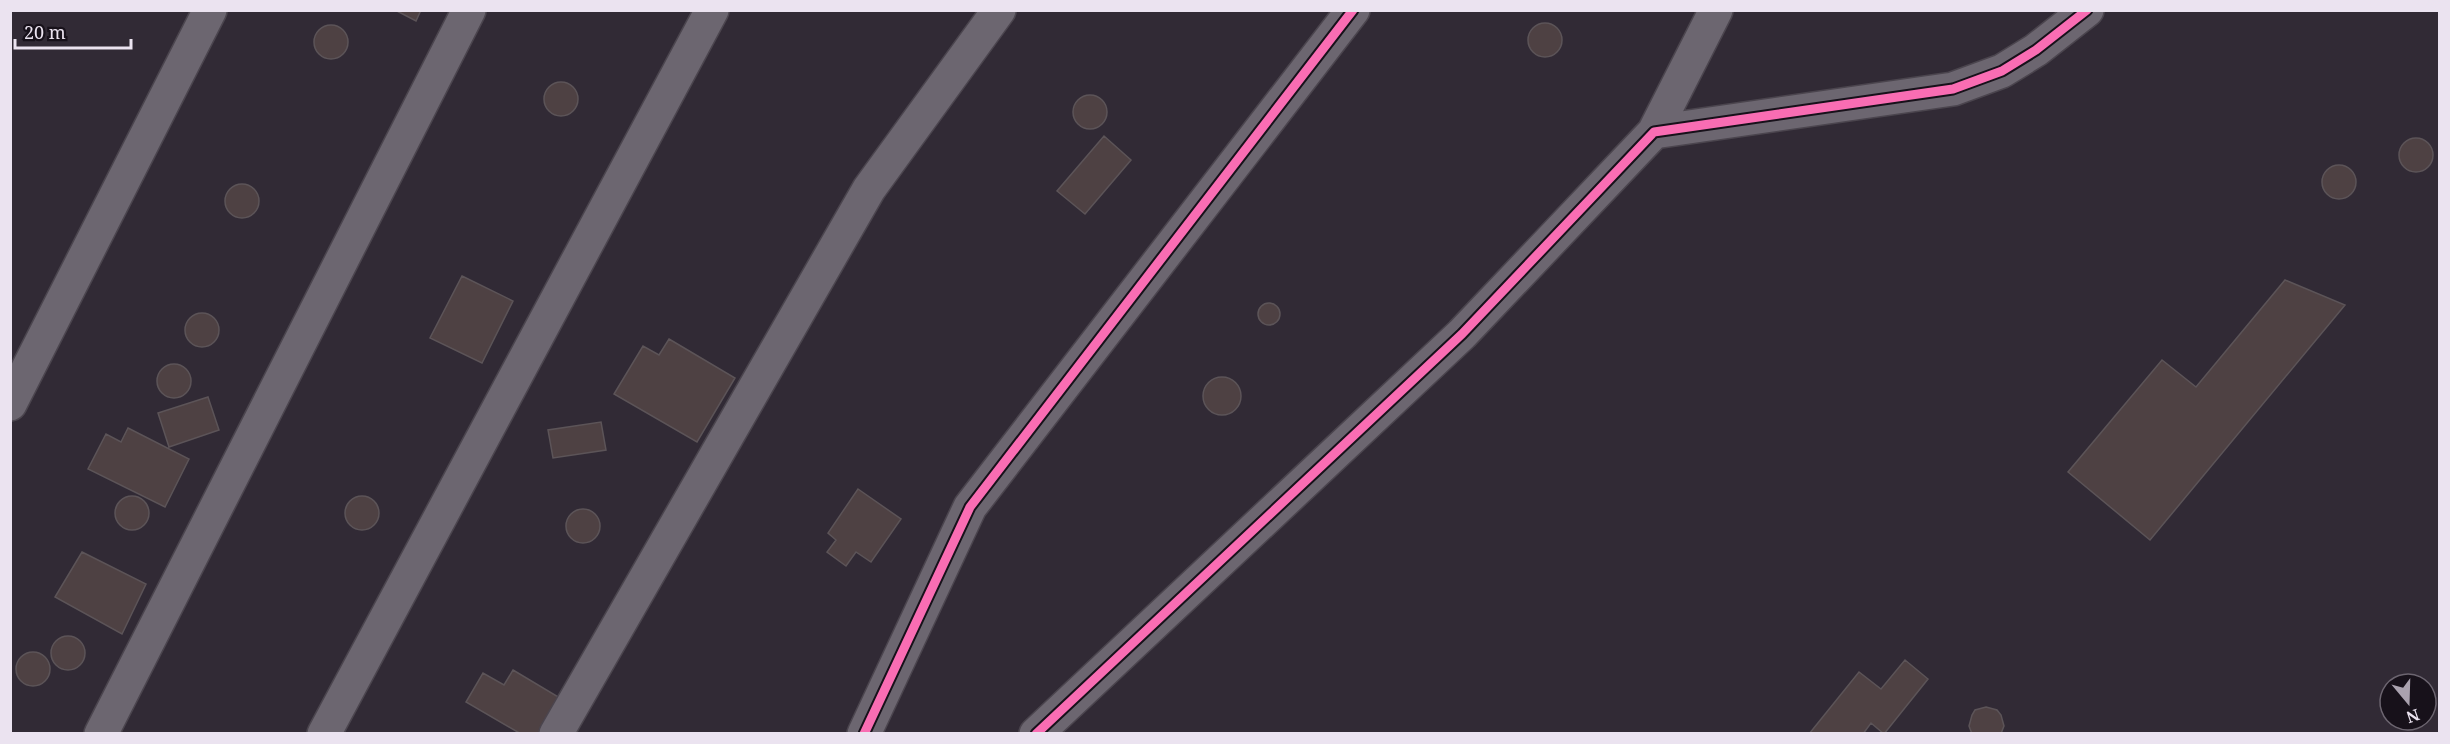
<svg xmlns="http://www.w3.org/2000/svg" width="2450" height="744" font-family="'Noto Serif',serif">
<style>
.building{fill:#4e4143;stroke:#5c5458;stroke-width:1.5}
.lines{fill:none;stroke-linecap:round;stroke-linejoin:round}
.minor-casing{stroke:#4b454e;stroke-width:36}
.minor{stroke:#6c6670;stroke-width:33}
.cycleway-casing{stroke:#17111a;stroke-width:13}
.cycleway{stroke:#f96db3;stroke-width:9}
</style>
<rect width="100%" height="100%" fill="#312a35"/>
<path class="building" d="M 395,10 L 421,10 L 416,21 Z
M1528 40a17 17 0 1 1 34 0a17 17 0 1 1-34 0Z
M314 42a17 17 0 1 1 34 0a17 17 0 1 1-34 0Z
M544 99a17 17 0 1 1 34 0a17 17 0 1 1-34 0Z
M1073 112a17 17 0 1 1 34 0a17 17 0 1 1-34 0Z
M 1104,136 L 1131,160 L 1085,214 L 1057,191 Z
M2399 155a17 17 0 1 1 34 0a17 17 0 1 1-34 0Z
M2322 182a17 17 0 1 1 34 0a17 17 0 1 1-34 0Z
M225 201a17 17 0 1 1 34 0a17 17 0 1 1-34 0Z
M 462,276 L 513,301 L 482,363 L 430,338 Z
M 2285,280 L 2345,305 L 2150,540 L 2068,472 L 2162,360 L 2196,387 Z
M1258 314a11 11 0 1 1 22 0a11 11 0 1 1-22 0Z
M185 330a17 17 0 1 1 34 0a17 17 0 1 1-34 0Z
M 669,339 L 735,378 L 697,442 L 614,394 L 643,346 L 659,355 Z
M157 381a17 17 0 1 1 34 0a17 17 0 1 1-34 0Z
M1203 396a19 19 0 1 1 38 0a19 19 0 1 1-38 0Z
M 208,397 L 219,430 L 169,447 L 158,413 Z
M 601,422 L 606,450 L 553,458 L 548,430 Z
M 128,428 L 189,459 L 165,507 L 88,469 L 106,434 L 121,442 Z
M 858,489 L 901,519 L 871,562 L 856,552 L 846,566 L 827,552 L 836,540 L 828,533 Z
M115 513a17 17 0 1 1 34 0a17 17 0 1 1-34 0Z
M345 513a17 17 0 1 1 34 0a17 17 0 1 1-34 0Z
M566 526a17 17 0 1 1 34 0a17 17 0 1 1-34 0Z
M 82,552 L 146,584 L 122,634 L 55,597 Z
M51 653a17 17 0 1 1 34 0a17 17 0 1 1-34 0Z
M16 669a17 17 0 1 1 34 0a17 17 0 1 1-34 0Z
M 1905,660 L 1928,679 L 1884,734 L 1871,723 L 1863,734 L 1809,734 L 1859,672 L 1881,689 Z
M 513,670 L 560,698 L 539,734 L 521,734 L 466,702 L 483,673 L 504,685 Z
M 1986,707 L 1997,710 L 2001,715 L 2004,726 L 2002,731 L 2001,734 L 1972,734 L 1969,726 L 1972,715 L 1975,710 Z"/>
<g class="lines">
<g class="minor-casing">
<path id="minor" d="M 1654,132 L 1716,10
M 10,404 L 210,10
M 101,734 L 469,10
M 324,734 L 712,10
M 556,734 L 869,189 L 999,10
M 864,734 L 970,507 L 1353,10
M 1036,734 L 1462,334 L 1654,132 L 1953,89 L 2002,71 L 2036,50 L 2087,10"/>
</g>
<use href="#minor" class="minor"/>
<g class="cycleway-casing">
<path id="cycleway" d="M 864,734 L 970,507 L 1353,10
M 1036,734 L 1462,334 L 1654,132 L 1953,89 L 2002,71 L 2036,50 L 2087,10"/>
</g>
<use href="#cycleway" class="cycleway"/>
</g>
<rect width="2450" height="744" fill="none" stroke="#ebe3f0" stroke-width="24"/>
<g transform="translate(2408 702) rotate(161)"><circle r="28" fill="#17111a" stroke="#6c6570" stroke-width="1.5"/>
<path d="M0-4.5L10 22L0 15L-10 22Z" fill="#aaa2af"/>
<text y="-9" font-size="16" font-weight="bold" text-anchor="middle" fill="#ebe3f0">N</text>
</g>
<path d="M15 39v9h116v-9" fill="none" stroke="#ebe3f0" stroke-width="3"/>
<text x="24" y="39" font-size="18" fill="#ebe3f0" stroke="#17111a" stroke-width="4.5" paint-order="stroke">20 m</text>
</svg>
